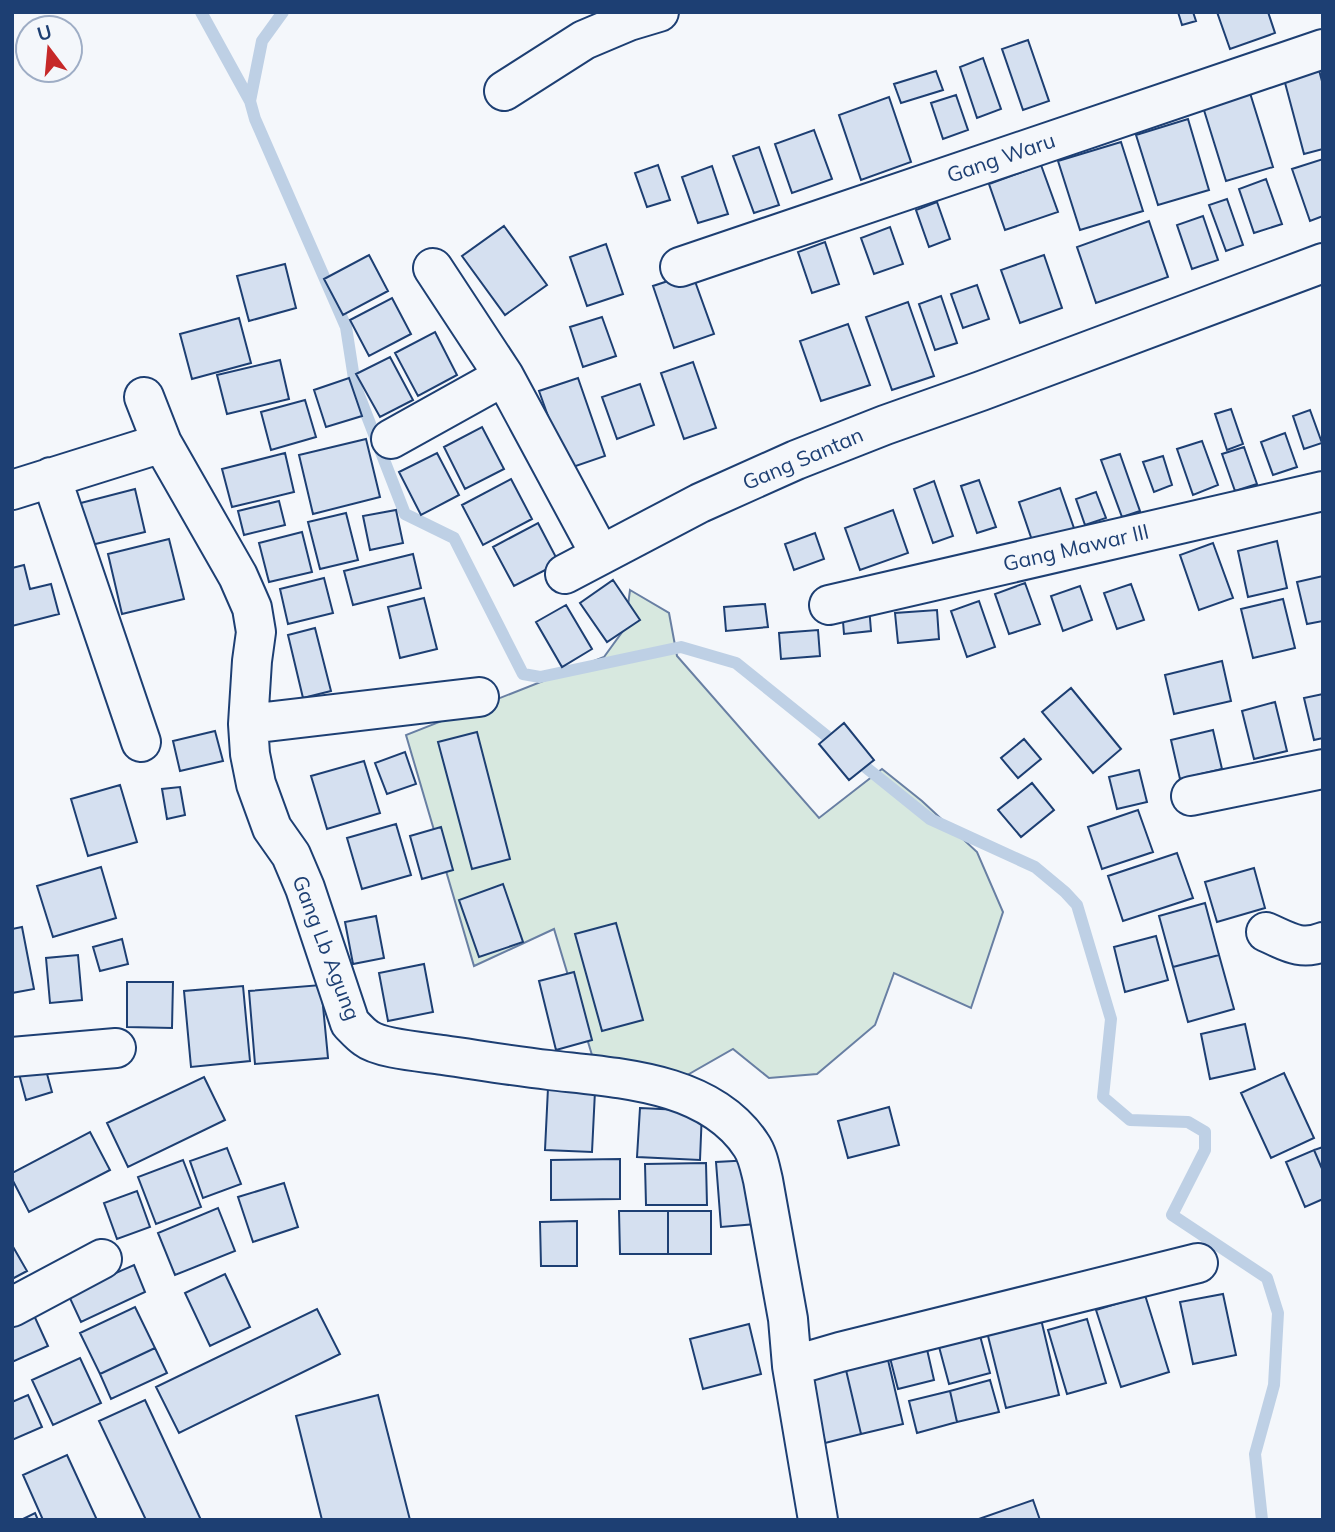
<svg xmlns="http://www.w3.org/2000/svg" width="1335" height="1532" font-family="Mulish,sans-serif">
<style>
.green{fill:#d7e8df;stroke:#687fa3;stroke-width:2}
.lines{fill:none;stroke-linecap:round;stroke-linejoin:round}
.stream{stroke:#bed0e5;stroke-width:12}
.building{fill:#d5e0f0;stroke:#1d3f73;stroke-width:2}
.minor-casing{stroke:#1d3f73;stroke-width:42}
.minor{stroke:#f4f7fb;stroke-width:38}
.labels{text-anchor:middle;stroke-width:5;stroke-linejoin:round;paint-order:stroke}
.street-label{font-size:21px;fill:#1d3f73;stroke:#f4f7fb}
</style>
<rect width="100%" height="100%" fill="#f4f7fb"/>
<path class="green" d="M 630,590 L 669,613 L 677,656 L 819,818 L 882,769 L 922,801 L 977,852 L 1003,912 L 971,1008 L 894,973 L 875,1025 L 817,1074 L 769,1078 L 733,1049 L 647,1098 L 601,1085 L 554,929 L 474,966 L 406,735 L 604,657 L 625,628 Z"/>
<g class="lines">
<path class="stream" d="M 201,12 L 250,101
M 283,12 L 262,41 L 250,101 L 255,119 L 346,327 L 355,385 L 405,514 L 454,538 L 523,674 L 540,677 L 681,647 L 736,663 L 839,746
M 853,757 L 930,819 L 1035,867 L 1065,892 L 1077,905 L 1111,1019 L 1103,1097 L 1130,1120 L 1188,1122 L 1205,1132 L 1205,1150 L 1172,1215 L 1267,1278 L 1278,1313 L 1274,1385 L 1255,1454 L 1262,1520"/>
</g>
<path class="building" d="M 1178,12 L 1193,12 L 1196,21 L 1182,25 Z
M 1217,12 L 1268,12 L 1275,33 L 1230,49 Z
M 1028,40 L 1049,101 L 1023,110 L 1002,49 Z
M 983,58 L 1001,109 L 977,118 L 960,67 Z
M 1319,70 L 1323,85 L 1323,149 L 1304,154 L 1284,79 Z
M 936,71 L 943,90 L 901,103 L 894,84 Z
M 1250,93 L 1273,167 L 1226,181 L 1203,107 Z
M 956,95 L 968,130 L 943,139 L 931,103 Z
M 889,97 L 911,162 L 861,180 L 839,115 Z
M 1188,119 L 1209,190 L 1158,205 L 1136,135 Z
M 814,130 L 832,179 L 792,193 L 775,144 Z
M 1121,142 L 1143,211 L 1080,230 L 1058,161 Z
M 759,147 L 779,205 L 754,213 L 733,156 Z
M 1323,159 L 1323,216 L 1310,221 L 1292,169 Z
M 658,165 L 670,200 L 647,207 L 635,173 Z
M 1041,165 L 1058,212 L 1005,230 L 989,184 Z
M 712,166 L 728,214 L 698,223 L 682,177 Z
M 1266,179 L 1282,224 L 1254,233 L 1239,189 Z
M 1227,199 L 1243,245 L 1226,251 L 1209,205 Z
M 937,202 L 950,239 L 929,247 L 916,210 Z
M 1203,216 L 1218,260 L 1192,269 L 1177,225 Z
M 1149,221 L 1168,277 L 1096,303 L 1077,247 Z
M 504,226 L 547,285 L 505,315 L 462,256 Z
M 890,227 L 903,264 L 874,274 L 861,238 Z
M 825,242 L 839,284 L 812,293 L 798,252 Z
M 606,244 L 623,294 L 587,306 L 570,257 Z
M 369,255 L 388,291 L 343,315 L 324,279 Z
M 1044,255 L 1062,308 L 1020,323 L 1001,270 Z
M 285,264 L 296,308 L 249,321 L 237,276 Z
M 692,273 L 714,334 L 674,348 L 653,286 Z
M 977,285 L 989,319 L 963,328 L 951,294 Z
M 941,296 L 957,343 L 935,350 L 919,304 Z
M 392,298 L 411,334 L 369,356 L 350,320 Z
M 908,302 L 934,376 L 892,390 L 866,317 Z
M 602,317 L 616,356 L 583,367 L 570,327 Z
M 239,318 L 251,363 L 192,379 L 180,334 Z
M 848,324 L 870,385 L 821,401 L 800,341 Z
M 435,332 L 457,375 L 418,396 L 395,353 Z
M 390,357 L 413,400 L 380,417 L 356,374 Z
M 280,360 L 289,399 L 227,414 L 217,375 Z
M 693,362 L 716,428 L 684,439 L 661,373 Z
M 349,378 L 362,416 L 326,427 L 314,390 Z
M 578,378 L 605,456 L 567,469 L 539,391 Z
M 640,384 L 654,425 L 617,439 L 602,397 Z
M 305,400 L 316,437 L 271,450 L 261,412 Z
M 1231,409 L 1243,444 L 1227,450 L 1215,414 Z
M 1310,410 L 1322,443 L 1304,449 L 1293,416 Z
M 482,427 L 504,469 L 465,489 L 444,447 Z
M 1285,433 L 1297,467 L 1273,475 L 1261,442 Z
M 366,439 L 380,497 L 313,514 L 299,455 Z
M 1202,441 L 1218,485 L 1193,495 L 1177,449 Z
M 1244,447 L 1257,484 L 1235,491 L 1222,454 Z
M 285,453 L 294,492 L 232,507 L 222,469 Z
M 437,453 L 459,495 L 421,515 L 399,472 Z
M 1120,454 L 1140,511 L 1122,517 L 1101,460 Z
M 1163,456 L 1172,485 L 1154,492 L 1143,462 Z
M 511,479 L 532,519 L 483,545 L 462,505 Z
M 979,480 L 996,527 L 977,533 L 961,486 Z
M 934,481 L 953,536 L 933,543 L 914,489 Z
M 1060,488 L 1076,534 L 1035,549 L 1019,502 Z
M 135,489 L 145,532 L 83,547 L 73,505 Z
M 1096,492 L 1106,518 L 1085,525 L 1076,499 Z
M 279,501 L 285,525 L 244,535 L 238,511 Z
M 396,510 L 403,543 L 370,550 L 363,516 Z
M 893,510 L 908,553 L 860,570 L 845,528 Z
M 346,513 L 358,560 L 320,569 L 308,522 Z
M 538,523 L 559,563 L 514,586 L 493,547 Z
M 302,532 L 312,572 L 269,582 L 259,543 Z
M 815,533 L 824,559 L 794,570 L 785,544 Z
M 169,539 L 184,599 L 122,614 L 108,554 Z
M 1277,541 L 1287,588 L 1248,597 L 1238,551 Z
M 1213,543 L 1233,598 L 1199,610 L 1180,555 Z
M 413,554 L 421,588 L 353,605 L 344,571 Z
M 24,565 L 30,589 L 51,584 L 59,614 L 12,626 L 12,568 Z
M 1323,576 L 1323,621 L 1307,624 L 1297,582 Z
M 324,578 L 333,613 L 288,624 L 280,589 Z
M 613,580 L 640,620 L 607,642 L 580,603 Z
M 1025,583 L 1040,624 L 1009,634 L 995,594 Z
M 1131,584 L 1144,620 L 1117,629 L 1104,593 Z
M 1080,586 L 1092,620 L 1063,631 L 1051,596 Z
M 424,598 L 437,649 L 400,658 L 388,607 Z
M 1283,599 L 1295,648 L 1253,658 L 1241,609 Z
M 979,601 L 995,647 L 967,657 L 951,611 Z
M 765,604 L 768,627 L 726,631 L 724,607 Z
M 566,605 L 592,649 L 562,667 L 536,622 Z
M 869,606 L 871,631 L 844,634 L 842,609 Z
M 937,610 L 939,639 L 898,643 L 895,613 Z
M 315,628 L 331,691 L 303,698 L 288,635 Z
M 818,630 L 820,656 L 781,659 L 779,633 Z
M 1222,661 L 1231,701 L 1174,714 L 1165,675 Z
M 1071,688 L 1121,749 L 1093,773 L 1042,712 Z
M 1323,694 L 1323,738 L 1314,740 L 1304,698 Z
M 1275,702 L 1287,751 L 1254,759 L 1242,711 Z
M 844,723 L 874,760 L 849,780 L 819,744 Z
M 1213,730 L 1222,769 L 1180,779 L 1171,740 Z
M 215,731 L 223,761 L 180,771 L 173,741 Z
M 477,732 L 510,859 L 472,869 L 438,742 Z
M 1024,739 L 1041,759 L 1018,778 L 1001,758 Z
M 405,752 L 416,784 L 387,794 L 375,763 Z
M 364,761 L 380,813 L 327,829 L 311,776 Z
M 1139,770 L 1147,802 L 1117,809 L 1109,777 Z
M 1032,783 L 1054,810 L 1021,837 L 998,810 Z
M 120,785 L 137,842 L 88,856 L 71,799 Z
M 180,787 L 185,815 L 167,819 L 162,789 Z
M 1138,810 L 1153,852 L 1102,869 L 1088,827 Z
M 396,824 L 411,875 L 362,889 L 347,838 Z
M 441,827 L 453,870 L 422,879 L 410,836 Z
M 1177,853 L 1193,898 L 1123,921 L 1108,876 Z
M 101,867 L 116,918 L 53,937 L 37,886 Z
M 1254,868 L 1265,908 L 1217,922 L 1205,882 Z
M 503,884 L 523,942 L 479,957 L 459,900 Z
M 1205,903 L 1219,955 L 1173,967 L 1159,916 Z
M 376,916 L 384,958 L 353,964 L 345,922 Z
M 616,923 L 643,1020 L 602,1031 L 575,934 Z
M 22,927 L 34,989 L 12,993 L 12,929 Z
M 1156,936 L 1168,980 L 1125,992 L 1114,947 Z
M 122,939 L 128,964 L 100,971 L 93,947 Z
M 78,955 L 82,1000 L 50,1003 L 46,958 Z
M 1219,955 L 1234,1009 L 1188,1022 L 1173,967 Z
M 424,964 L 433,1012 L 388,1021 L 379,973 Z
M 574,972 L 592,1040 L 556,1050 L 539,981 Z
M 127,982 L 173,982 L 172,1028 L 127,1027 Z
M 321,985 L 328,1058 L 255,1064 L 249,991 Z
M 243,986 L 250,1061 L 191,1067 L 184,991 Z
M 1245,1024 L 1255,1069 L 1210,1079 L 1201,1034 Z
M 44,1063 L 52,1092 L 26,1100 L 18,1070 Z
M 1284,1073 L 1314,1138 L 1271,1158 L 1241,1093 Z
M 204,1077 L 225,1120 L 128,1167 L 107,1123 Z
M 548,1088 L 595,1091 L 592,1152 L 545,1150 Z
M 889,1107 L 899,1145 L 848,1158 L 838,1121 Z
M 640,1108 L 702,1111 L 700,1160 L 637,1157 Z
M 90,1132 L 110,1170 L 29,1212 L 12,1179 L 12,1173 Z
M 1323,1147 L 1323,1171 L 1314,1150 Z
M 227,1148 L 241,1184 L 203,1198 L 190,1161 Z
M 1314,1150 L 1323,1171 L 1323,1199 L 1305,1207 L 1286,1162 Z
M 620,1159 L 620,1199 L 551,1200 L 551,1160 Z
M 183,1160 L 201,1207 L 156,1224 L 138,1177 Z
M 752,1160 L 756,1224 L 721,1227 L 716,1162 Z
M 706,1163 L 707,1205 L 646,1205 L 645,1164 Z
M 284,1183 L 298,1227 L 253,1242 L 238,1197 Z
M 137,1191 L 150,1227 L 117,1239 L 104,1203 Z
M 218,1208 L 235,1251 L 175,1275 L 158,1233 Z
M 619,1211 L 668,1211 L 668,1254 L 620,1254 Z
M 668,1211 L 711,1211 L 711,1254 L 668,1254 Z
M 577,1221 L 577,1266 L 541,1266 L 540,1222 Z
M 12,1245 L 27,1271 L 12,1279 Z
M 134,1265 L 145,1292 L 81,1322 L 68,1294 Z
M 225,1274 L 250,1327 L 210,1346 L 185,1293 Z
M 1223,1294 L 1236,1355 L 1193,1364 L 1180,1302 Z
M 1145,1295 L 1169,1372 L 1121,1387 L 1096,1310 Z
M 135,1307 L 155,1348 L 100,1374 L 80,1333 Z
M 317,1309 L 340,1354 L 179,1433 L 156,1387 Z
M 32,1311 L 48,1346 L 12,1362 L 12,1320 Z
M 1040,1315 L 1059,1395 L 1006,1408 L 986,1328 Z
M 1087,1319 L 1106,1383 L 1067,1394 L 1048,1330 Z
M 749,1324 L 761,1374 L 703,1389 L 690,1339 Z
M 979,1332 L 990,1373 L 949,1384 L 938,1343 Z
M 926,1345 L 934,1380 L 898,1389 L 889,1354 Z
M 155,1348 L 167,1373 L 111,1399 L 100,1374 Z
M 80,1358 L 101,1403 L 53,1425 L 32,1380 Z
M 888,1360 L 903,1424 L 861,1434 L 846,1370 Z
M 846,1370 L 861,1434 L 825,1443 L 811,1378 Z
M 990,1380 L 999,1412 L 957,1422 L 950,1391 Z
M 950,1391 L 957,1422 L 917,1433 L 909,1401 Z
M 28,1395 L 42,1427 L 12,1440 L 12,1402 Z
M 378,1395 L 410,1520 L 322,1520 L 296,1416 Z
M 145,1400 L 201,1520 L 146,1520 L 99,1421 Z
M 67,1455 L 97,1520 L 43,1520 L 23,1475 Z
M 1033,1500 L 1040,1520 L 976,1520 Z
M 35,1513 L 38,1520 L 21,1520 Z"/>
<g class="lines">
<g class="minor-casing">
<path id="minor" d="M 504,91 L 584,40 L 629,21 L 659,12
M 680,267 L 1323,49
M 433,268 L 504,376 L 600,554
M 144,397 L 162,443 L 238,576 L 252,608 L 256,632 L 252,661 L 248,724 L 250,754 L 256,784 L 272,828 L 291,855 L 305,888 L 350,1023 C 355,1028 360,1034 366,1038 C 380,1049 424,1052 443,1055 C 478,1060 513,1066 549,1070 C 617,1078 709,1081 751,1145 C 758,1155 760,1168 763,1180 L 788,1319 L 792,1366 L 818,1520
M 391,439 L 504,376
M 51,477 L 141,742
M 12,490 L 162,443
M 565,574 L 700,503 L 796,460 L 885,425 L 981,391 L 1323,263
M 829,605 L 1323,491
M 248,724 L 479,697
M 1191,796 L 1323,769
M 1266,932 C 1287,941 1300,951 1323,942
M 12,1057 L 116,1048
M 12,1307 L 102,1259
M 792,1366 L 840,1352 L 1198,1263"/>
</g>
<use href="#minor" class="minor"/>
</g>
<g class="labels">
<g class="street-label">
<text transform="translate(1001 158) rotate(-19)" y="7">Gang Waru</text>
<text transform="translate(803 459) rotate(-23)" y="7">Gang Santan</text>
<text transform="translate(1076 548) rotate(-13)" y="7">Gang Mawar III</text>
<text transform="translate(326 948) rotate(69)" y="7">Gang Lb Agung</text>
</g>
</g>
<rect width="1335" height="1532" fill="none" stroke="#1d3f73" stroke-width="28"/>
<g transform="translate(49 49) rotate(344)"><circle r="33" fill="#f4f7fb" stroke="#9eadc5" stroke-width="2"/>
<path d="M0-5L12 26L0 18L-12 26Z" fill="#c62828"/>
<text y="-10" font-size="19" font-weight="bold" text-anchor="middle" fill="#1d3f73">U</text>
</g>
</svg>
